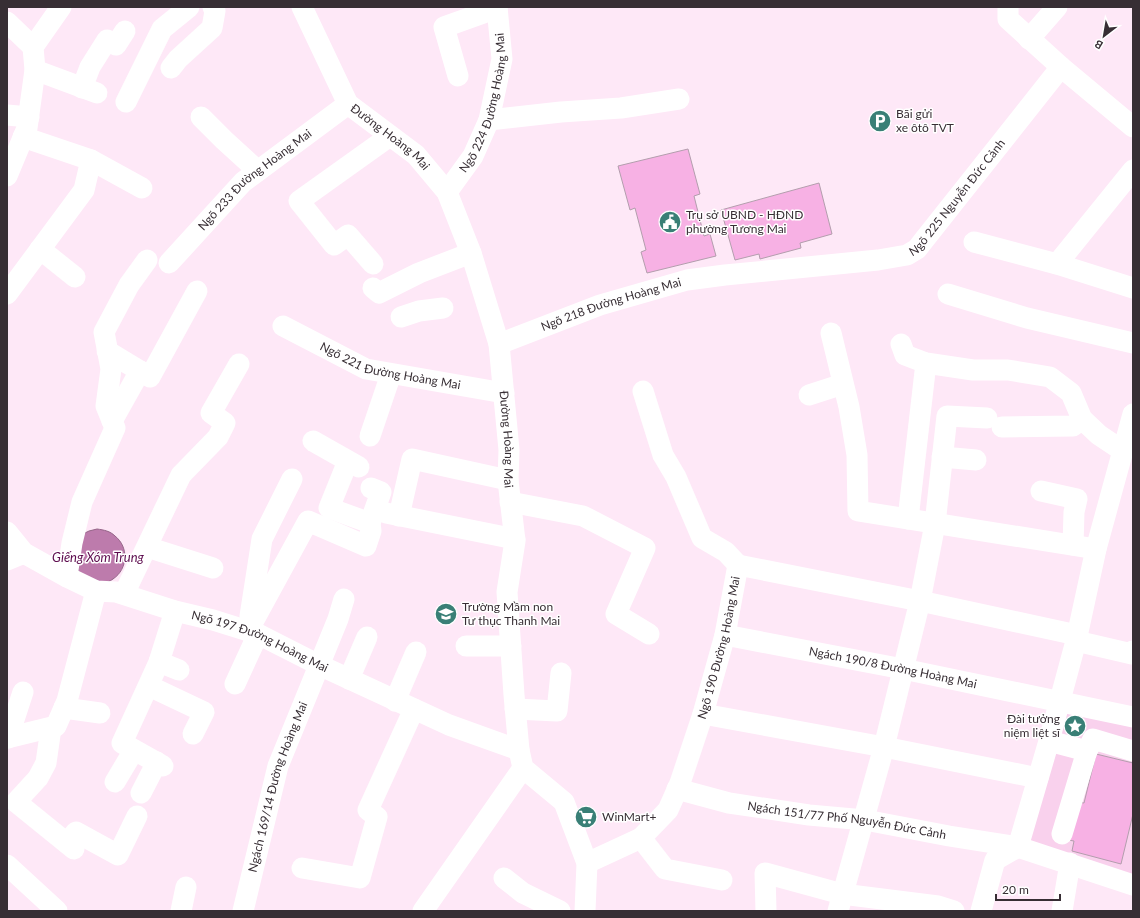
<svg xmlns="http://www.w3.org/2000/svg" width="1140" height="918" font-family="Lato,sans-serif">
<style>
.green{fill:#f9d1ed}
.water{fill:#bd7bac;stroke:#956488}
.building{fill:#f7b1e4;stroke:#b39ead}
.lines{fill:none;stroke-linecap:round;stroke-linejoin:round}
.minor{stroke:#fff;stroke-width:21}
.labels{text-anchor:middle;stroke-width:3;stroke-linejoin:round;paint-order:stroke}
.street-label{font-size:12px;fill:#372e34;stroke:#fff}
.poi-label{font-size:12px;fill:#372e34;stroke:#fff;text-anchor:start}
.water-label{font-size:13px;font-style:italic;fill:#5d0c4e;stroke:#fff}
</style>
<rect width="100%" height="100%" fill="#fee8f7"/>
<path class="green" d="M 1065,706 L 1133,722 L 1133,881 L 1029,842 Z"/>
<path class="water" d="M 97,529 C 104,530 110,531 115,536 C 129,547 128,569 113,579 C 110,581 105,584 102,583 C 94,583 85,578 78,575 L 81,535 L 89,531 Z"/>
<path class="building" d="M 688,149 L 700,194 L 694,196 L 704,236 L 710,234 L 716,256 L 647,273 L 641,252 L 646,250 L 635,208 L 630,210 L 618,166 Z
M 819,183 L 832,234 L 800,243 L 801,248 L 760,259 L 759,254 L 735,260 L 721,210 Z
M 1096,754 L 1133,763 L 1133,814 L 1121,864 L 1072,851 L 1074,841 L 1068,840 L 1077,802 L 1084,803 Z"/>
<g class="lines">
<g class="minor">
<path id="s1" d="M 302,7 L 348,104 L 416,155 L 447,192 L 471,253 L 499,344 L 509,450 L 508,480 L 515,541 L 507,592 L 514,695 L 519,750 L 523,768 L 564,802 L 587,863 L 585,911"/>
<path d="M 1008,7 L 1008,19 L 1061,67"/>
<path d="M 7,22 L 33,47"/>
<path d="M 1029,39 L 1057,7"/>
<path d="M 171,68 L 178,59 L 212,28 L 215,11 L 213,7"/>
<path d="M 35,70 L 97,93"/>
<path d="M 458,76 L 444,27 L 497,8"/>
<path d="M 82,88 L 90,67 L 107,40 L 116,45 L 125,31"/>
<path d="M 126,102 L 162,29 L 189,7"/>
<path d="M 7,115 L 29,117"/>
<path d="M 201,117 L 224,140 L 258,171"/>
<path d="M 489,120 L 561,112 L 621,108 L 679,99"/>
<path d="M 23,137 L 91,160 L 142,188"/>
<path d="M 7,176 L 27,128 L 35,70 L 33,47 L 61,7"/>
<path id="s2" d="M 447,192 L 473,156 L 489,120 L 502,59 L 497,7"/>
<path d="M 974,242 L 1057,264 L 1133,288"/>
<path d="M 40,249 L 75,277"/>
<path id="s3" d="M 169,263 L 243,182 L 348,104"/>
<path d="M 373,264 L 348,235 L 334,245 L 299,201 L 390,136"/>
<path d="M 1057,264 L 1133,170"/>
<path d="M 373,288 L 379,293 L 419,273 L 471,253"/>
<path d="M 7,294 L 84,190 L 91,160"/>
<path d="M 948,294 L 1027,318 L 1133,343"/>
<path d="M 401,317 L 419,311 L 443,308"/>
<path id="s4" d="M 283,326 L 366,369 L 504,393"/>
<path d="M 831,333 L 849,407 L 857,455 L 858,511 L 1096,549"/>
<path id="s5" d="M 499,344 L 600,305 L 687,280 L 725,275 L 878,260 L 907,255 L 917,249 L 924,240 L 1061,67 L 1133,127"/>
<path d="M 901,344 L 905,355 L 926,363 L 973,370 L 1008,370 L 1050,377 L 1071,393 L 1082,419 L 1099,435 L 1123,451"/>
<path d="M 107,351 L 150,377 L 197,291"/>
<path d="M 643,391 L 663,455 L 676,477 L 702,538 L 726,552 L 738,565"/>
<path d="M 809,395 L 843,384"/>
<path d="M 112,421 L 140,371"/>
<path d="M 1002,427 L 1073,426 L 1082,419"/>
<path d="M 370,436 L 391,374"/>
<path d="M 313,441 L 359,467"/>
<path d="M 942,457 L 976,460"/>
<path d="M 348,461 L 329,508 L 370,523"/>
<path d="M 1041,491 L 1077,499 L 1074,512 L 1073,545"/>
<path d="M 510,502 L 583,516 L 645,548 L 616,614 L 649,634"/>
<path d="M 386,513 L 515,539"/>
<path d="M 399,516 L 412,459 L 508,480"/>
<path d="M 908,519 L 926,363"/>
<path id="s6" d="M 7,532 L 24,553 L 67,577 L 96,591 L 116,592 L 175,611 L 213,620 L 258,634 L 319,665 L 449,725 L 519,750"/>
<path d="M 147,547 L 213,568"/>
<path d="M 7,560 L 24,553"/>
<path d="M 738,565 L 920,601 L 1077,635"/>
<path d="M 67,577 L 72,543 L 82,502 L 115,428 L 106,406 L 111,369 L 104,332 L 129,285 L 147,260"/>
<path d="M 124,594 L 181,475 L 218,437 L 225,423 L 211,413 L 239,364"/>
<path d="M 250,616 L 262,539 L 292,479"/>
<path d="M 248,631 L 308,521 L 366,546 L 371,531 L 370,523 L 381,492 L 371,488"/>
<path id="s7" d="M 725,635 L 903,669 L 1133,717"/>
<path d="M 1076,641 L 1132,654 L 1133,651"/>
<path d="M 466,646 L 511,646"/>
<path d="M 159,662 L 179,670"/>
<path d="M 349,679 L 367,637"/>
<path d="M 235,684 L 258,634"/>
<path d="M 149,686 L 204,712 L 193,734"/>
<path d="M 395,701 L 416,652"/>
<path d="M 64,708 L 100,713"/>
<path d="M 515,709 L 557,711 L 561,673"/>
<path d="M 703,714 L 884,747 L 1038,778"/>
<path d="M 51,728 L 46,763 L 38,778 L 16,802 L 74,849"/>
<path d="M 7,738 L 56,726 L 67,701 L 96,591"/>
<path d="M 8,738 L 23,692"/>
<path d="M 1049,741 L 1087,751"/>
<path d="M 163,766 L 122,743 L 159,662 L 175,611"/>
<path d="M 115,782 L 134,750"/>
<path id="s8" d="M 677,789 L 729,803 L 809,815 L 865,820 L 949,836 L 1018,847 L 1133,885"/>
<path d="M 141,793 L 157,762"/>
<path d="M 1062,834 L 1087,751 L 1093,739 L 1133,751"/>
<path d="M 641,838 L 665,869 L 722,880"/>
<path d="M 67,843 L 76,832 L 118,855 L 137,816"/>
<path d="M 1018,847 L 1049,741 L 1076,641 L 1096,549 L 1133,414"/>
<path id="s9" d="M 587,863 L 641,838 L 668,810 L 680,783 L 703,714 L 725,635 L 738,565"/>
<path d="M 7,865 L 57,911"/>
<path d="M 302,868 L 360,878 L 377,817 L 368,810 L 414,709"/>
<path d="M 504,878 L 523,893 L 560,911"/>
<path d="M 181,911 L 186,887"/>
<path id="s10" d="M 243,911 L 278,766 L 338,619 L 344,599"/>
<path d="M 423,911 L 523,768"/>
<path d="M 766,911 L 765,873 L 842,894 L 938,906 L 954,911"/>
<path d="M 838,911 L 884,747 L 920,601 L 935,524 L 947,416 L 987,418"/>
<path d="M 981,911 L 995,860 L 1018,847"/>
<path d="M 1062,911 L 1070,863"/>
</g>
</g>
<defs>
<g id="parking-disc" transform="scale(1.15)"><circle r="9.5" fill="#397f76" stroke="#fff"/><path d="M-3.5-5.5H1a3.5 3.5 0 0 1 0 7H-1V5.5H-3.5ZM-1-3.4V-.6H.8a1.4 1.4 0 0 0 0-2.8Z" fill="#fff"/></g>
<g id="civic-disc" transform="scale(1.15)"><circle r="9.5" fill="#397f76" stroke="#fff"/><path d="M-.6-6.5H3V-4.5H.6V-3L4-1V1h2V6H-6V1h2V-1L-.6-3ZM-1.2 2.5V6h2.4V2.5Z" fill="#fff"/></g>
<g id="school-disc" transform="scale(1.15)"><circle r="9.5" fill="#397f76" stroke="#fff"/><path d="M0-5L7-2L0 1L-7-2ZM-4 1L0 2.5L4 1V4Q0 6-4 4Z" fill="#fff"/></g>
<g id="sight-disc" transform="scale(1.15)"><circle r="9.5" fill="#397f76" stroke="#fff"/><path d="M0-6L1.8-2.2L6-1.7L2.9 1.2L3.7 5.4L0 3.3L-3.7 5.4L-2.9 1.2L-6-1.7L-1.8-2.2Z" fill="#fff"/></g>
<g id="supermarket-disc" transform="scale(1.15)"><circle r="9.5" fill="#397f76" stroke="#fff"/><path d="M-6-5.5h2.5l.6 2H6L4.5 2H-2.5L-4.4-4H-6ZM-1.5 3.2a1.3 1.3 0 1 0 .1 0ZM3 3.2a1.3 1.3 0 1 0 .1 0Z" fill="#fff"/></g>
</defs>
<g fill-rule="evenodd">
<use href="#parking-disc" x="880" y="121"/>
<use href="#civic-disc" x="670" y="222"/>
<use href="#school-disc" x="446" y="614"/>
<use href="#sight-disc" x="1075" y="726"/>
<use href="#supermarket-disc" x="586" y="817"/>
</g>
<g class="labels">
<g class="street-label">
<text dy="4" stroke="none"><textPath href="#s2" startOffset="99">Ngõ 224 Đường Hoàng Mai</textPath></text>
<text dy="4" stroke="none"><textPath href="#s1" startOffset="161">Đường Hoàng Mai</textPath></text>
<text dy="4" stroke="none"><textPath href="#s3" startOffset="120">Ngõ 233 Đường Hoàng Mai</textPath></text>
<text dy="4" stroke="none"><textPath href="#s5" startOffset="497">Ngõ 225 Nguyễn Đức Cảnh</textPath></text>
<text dy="4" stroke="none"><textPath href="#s5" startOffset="119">Ngõ 218 Đường Hoàng Mai</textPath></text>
<text dy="4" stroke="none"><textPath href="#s4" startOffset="116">Ngõ 221 Đường Hoàng Mai</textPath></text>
<text dy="4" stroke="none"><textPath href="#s1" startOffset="497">Đường Hoàng Mai</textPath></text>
<text dy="4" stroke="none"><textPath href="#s6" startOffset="281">Ngõ 197 Đường Hoàng Mai</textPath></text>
<text dy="4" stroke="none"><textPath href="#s9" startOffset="269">Ngõ 190 Đường Hoàng Mai</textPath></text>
<text dy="4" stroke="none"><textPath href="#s7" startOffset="171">Ngách 190/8 Đường Hoàng Mai</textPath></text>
<text dy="4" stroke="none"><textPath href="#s10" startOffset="129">Ngách 169/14 Đường Hoàng Mai</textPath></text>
<text dy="4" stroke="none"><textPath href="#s8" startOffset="173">Ngách 151/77 Phố Nguyễn Đức Cảnh</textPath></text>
</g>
<g class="poi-label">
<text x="896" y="118">Bãi gửi<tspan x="896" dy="14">xe ôtô TVT</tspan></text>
<text x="686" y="219">Trụ sở UBND - HĐND<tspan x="686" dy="14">phường Tương Mai</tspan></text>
<text x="462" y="611">Trường Mầm non<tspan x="462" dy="14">Tư thục Thanh Mai</tspan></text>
<text x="1060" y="723" text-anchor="end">Đài tưởng<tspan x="1060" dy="14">niệm liệt sĩ</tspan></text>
<text x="602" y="821">WinMart+</text>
</g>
<g class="water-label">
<text x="98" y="562">Giếng Xóm Trung</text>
</g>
</g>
<rect width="1140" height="918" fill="none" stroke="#372e34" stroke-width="16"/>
<g transform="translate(1104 36) rotate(211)" stroke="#ffffff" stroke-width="3" paint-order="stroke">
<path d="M0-3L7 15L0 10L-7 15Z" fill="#372e34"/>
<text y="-6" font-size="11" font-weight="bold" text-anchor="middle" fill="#372e34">B</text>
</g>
<path d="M996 894v6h64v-6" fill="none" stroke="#372e34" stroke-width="2"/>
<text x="1002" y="894" font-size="12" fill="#372e34" stroke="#ffffff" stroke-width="3" paint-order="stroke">20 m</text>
</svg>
